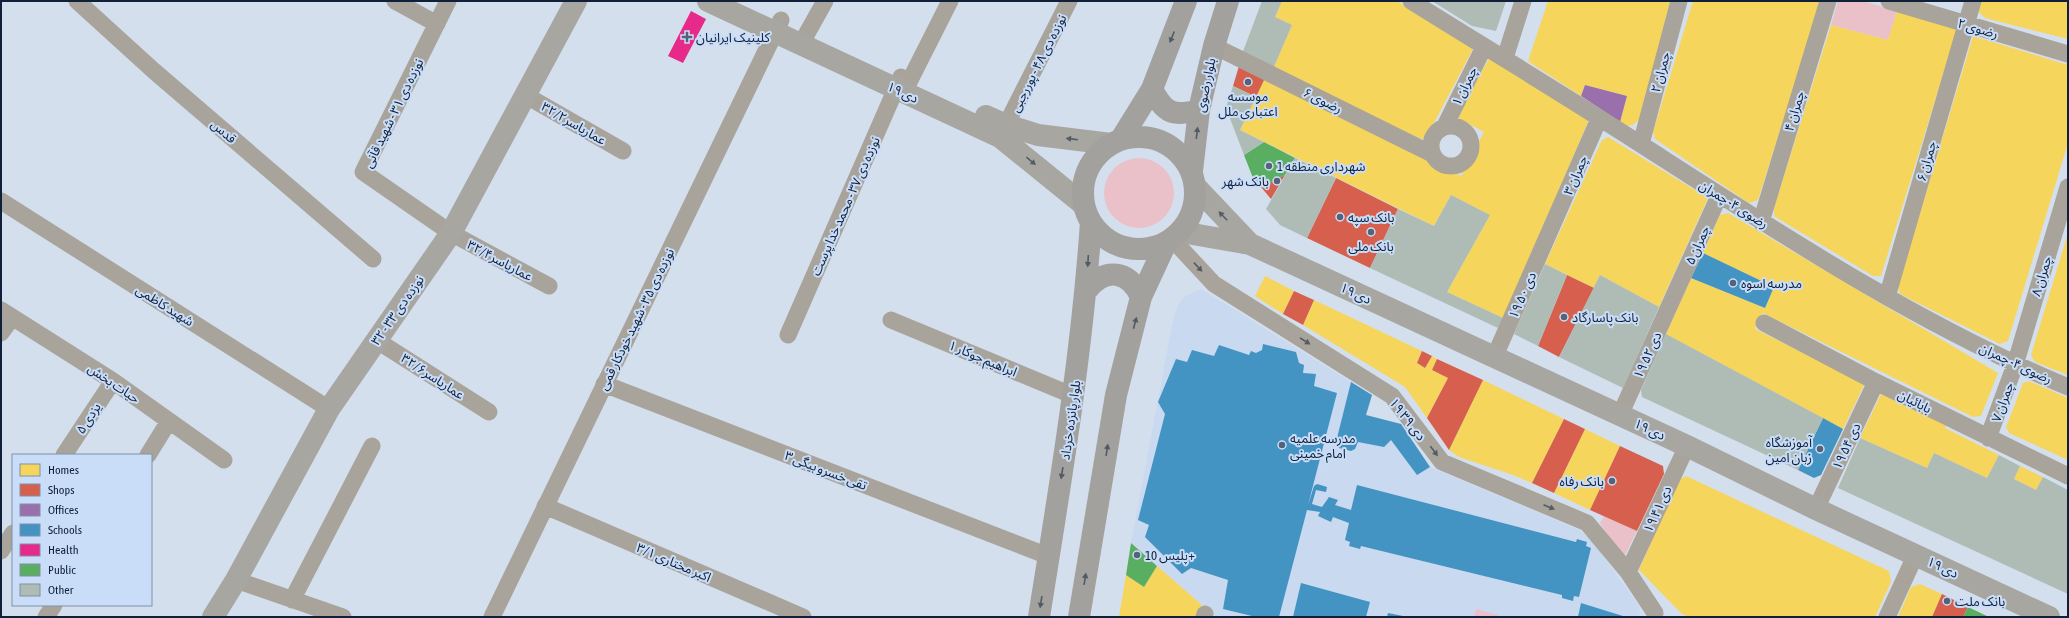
<svg xmlns="http://www.w3.org/2000/svg" width="2069" height="618" font-family="'Asap Condensed','Noto Sans Arabic',sans-serif">
<style>
.built{fill:#c9d9f0}
.green{fill:#eac1c9}
.homes{fill:#f6d55c}
.shops{fill:#d6604d}
.offices{fill:#9970ab}
.schools{fill:#4393c3}
.health{fill:#e7298a}
.public{fill:#5aae61}
.building{fill:#aebcb5}
.lines{fill:none;stroke-linecap:round;stroke-linejoin:round}
.street{stroke:#a9a49b;stroke-width:17}
.secondary{stroke:#a8a6a1;stroke-width:22}
.primary{stroke:#a2a19d;stroke-width:22}
.oneway{fill:#515a65}
.oneway2{fill:#545c67}
.oneway3{fill:#545b65}
.poi-dot{fill:#546378;stroke:#caddf8;stroke-width:1.5}
.labels{text-anchor:middle;stroke-width:4;stroke-linejoin:round;paint-order:stroke}
.street-label{font-size:13px;fill:#0f2038;stroke:#caddf8}
.poi-label{font-size:13px;fill:#0f2038;stroke:#caddf8;text-anchor:start}
</style>
<rect width="100%" height="100%" fill="#d4dfee"/>
<path class="built" d="M 1201,289 L 1372,395 L 1366,415 L 1401,424 L 1430,467 L 1579,530 L 1594,543 L 1639,606 L 1640,617 L 1216,617 L 1131,543 L 1173,320 L 1178,305 L 1185,296 Z"/>
<path class="green" d="M 1838,1 L 1863,1 L 1897,11 L 1888,40 L 1831,25 Z
M1104 193a35 35 0 1 1 70 0a35 35 0 1 1-70 0Z
M 1604,516 L 1637,531 L 1625,555 L 1617,551 L 1600,523 Z
M 1476,609 L 1498,615 L 1497,617 L 1474,617 Z"/>
<path class="homes" d="M 1282,1 L 1397,1 L 1473,49 L 1426,138 L 1421,139 L 1273,69 L 1292,25 L 1275,17 Z
M 1548,1 L 1673,1 L 1639,120 L 1633,125 L 1627,126 L 1620,122 L 1627,96 L 1585,85 L 1581,96 L 1528,61 Z
M 1693,1 L 1821,1 L 1758,200 L 1749,203 L 1655,139 L 1653,132 Z
M 1982,1 L 2068,1 L 2068,39 L 1985,18 L 1978,11 Z
M 1897,11 L 1957,29 L 1881,276 L 1873,276 L 1774,216 L 1774,208 L 1831,25 L 1888,40 Z
M 1973,36 L 2068,65 L 2068,143 L 2008,341 L 2000,344 L 1900,294 L 1898,287 Z
M 1490,57 L 1589,120 L 1503,318 L 1447,292 L 1490,215 L 1451,195 L 1434,226 L 1240,130 L 1265,78 L 1461,176 L 1484,132 L 1456,117 Z
M 1608,137 L 1708,198 L 1659,307 L 1600,275 L 1594,288 L 1545,264 L 1602,140 Z
M 1728,213 L 1998,373 L 1981,416 L 1973,417 L 1763,313 L 1755,329 L 1865,383 L 1843,429 L 1666,334 L 1691,278 L 1765,308 L 1774,287 L 1703,253 L 1720,215 Z
M 2068,233 L 2068,375 L 2035,362 L 2031,355 Z
M 1265,276 L 1294,291 L 1283,314 L 1255,296 Z
M 1314,300 L 1422,351 L 1417,363 L 1425,368 L 1432,356 L 1437,359 L 1432,370 L 1448,378 L 1427,418 L 1405,387 L 1303,325 Z
M 1483,380 L 1564,419 L 1532,483 L 1513,475 L 1459,457 L 1449,450 Z
M 2029,381 L 2068,398 L 2068,460 L 2009,433 L 2006,427 L 2023,383 Z
M 1882,392 L 1947,425 L 1945,428 L 1999,455 L 1987,478 L 1934,453 L 1927,468 L 1860,438 Z
M 1585,429 L 1620,446 L 1590,510 L 1554,493 Z
M 2020,466 L 2043,477 L 2036,490 L 2014,479 Z
M 1686,476 L 1889,571 L 1891,582 L 1875,617 L 1689,617 L 1682,614 L 1639,570 L 1679,480 Z
M 1157,566 L 1202,605 L 1195,617 L 1119,617 L 1126,575 L 1144,587 Z
M 1920,584 L 1942,594 L 1932,617 L 1898,617 L 1911,587 Z"/>
<path class="shops" d="M 1239,66 L 1265,78 L 1256,97 L 1233,86 Z
M 1285,175 L 1271,199 L 1261,187 Z
M 1336,178 L 1398,209 L 1370,268 L 1307,238 Z
M 1567,275 L 1594,288 L 1559,357 L 1538,346 Z
M 1294,291 L 1314,300 L 1303,325 L 1283,314 Z
M 1422,351 L 1432,356 L 1425,368 L 1417,363 Z
M 1437,359 L 1483,380 L 1449,450 L 1427,418 L 1448,378 L 1432,370 Z
M 1564,419 L 1585,429 L 1554,493 L 1532,483 Z
M 1620,446 L 1663,466 L 1664,474 L 1637,531 L 1590,510 Z
M 1942,594 L 1968,607 L 1963,617 L 1932,617 Z"/>
<path class="offices" d="M 1585,85 L 1627,96 L 1620,122 L 1581,96 Z"/>
<path class="schools" d="M 1703,253 L 1774,287 L 1765,308 L 1691,278 Z
M 1263,344 L 1296,352 L 1299,363 L 1304,365 L 1303,373 L 1316,374 L 1314,386 L 1337,393 L 1308,505 L 1314,486 L 1317,484 L 1327,487 L 1326,492 L 1316,490 L 1312,504 L 1322,507 L 1329,497 L 1338,500 L 1335,505 L 1351,510 L 1357,485 L 1576,542 L 1577,539 L 1587,542 L 1586,546 L 1591,548 L 1579,597 L 1574,596 L 1573,601 L 1562,598 L 1562,595 L 1361,546 L 1360,549 L 1349,546 L 1350,542 L 1345,540 L 1349,523 L 1333,517 L 1331,522 L 1318,516 L 1320,512 L 1307,510 L 1279,617 L 1256,617 L 1223,609 L 1228,580 L 1191,568 L 1182,574 L 1145,537 L 1149,525 L 1138,520 L 1165,414 L 1158,402 L 1176,359 L 1187,362 L 1192,350 L 1214,356 L 1219,345 L 1249,355 L 1251,351 L 1256,353 L 1262,350 Z
M 1351,382 L 1372,395 L 1366,415 L 1401,424 L 1430,467 L 1417,475 L 1391,440 L 1384,447 L 1358,442 L 1355,449 L 1351,451 L 1339,448 L 1336,442 Z
M 1823,418 L 1843,429 L 1821,475 L 1814,478 L 1798,470 Z
M 1301,583 L 1370,602 L 1366,617 L 1293,617 Z
M 1581,603 L 1626,617 L 1578,617 Z
M 1388,613 L 1403,616 L 1403,617 L 1387,617 Z"/>
<path class="health" d="M 691,11 L 706,19 L 683,63 L 668,56 Z"/>
<path class="public" d="M 1264,142 L 1295,158 L 1285,175 L 1261,187 L 1253,178 L 1244,155 Z
M 1131,543 L 1157,566 L 1144,587 L 1126,575 Z
M 1968,607 L 1989,617 L 1963,617 Z"/>
<path class="building" d="M 1262,1 L 1282,1 L 1275,17 L 1292,25 L 1273,69 L 1242,54 Z
M 1432,1 L 1506,1 L 1496,31 L 1472,26 Z
M 1233,86 L 1256,97 L 1240,130 L 1264,142 L 1244,155 L 1226,108 Z
M 1295,158 L 1336,178 L 1307,238 L 1280,225 L 1266,209 Z
M 1451,195 L 1490,215 L 1447,292 L 1503,318 L 1498,328 L 1370,268 L 1398,209 L 1434,226 Z
M 1545,264 L 1567,275 L 1538,346 L 1514,334 Z
M 1600,275 L 1659,307 L 1623,388 L 1559,357 Z
M 1666,334 L 1823,418 L 1798,470 L 1642,397 L 1641,390 Z
M 1860,438 L 1927,468 L 1934,453 L 1987,478 L 1999,455 L 2020,466 L 2014,479 L 2036,490 L 2043,477 L 2068,490 L 2068,594 L 1838,488 Z"/>
<g class="lines">
<path class="street" d="M 77,1 L 154,71 L 373,259
M 395,1 L 437,24
M 448,1 L 363,172 L 451,233 L 549,286
M 1411,1 C 1488,49 1566,96 1642,145 C 1779,233 1917,324 2068,387
M 1889,1 L 2068,54
M 801,44 L 825,1
M 1214,46 L 1432,154
M 1505,58 L 1523,1
M 904,92 L 950,1
M 525,95 L 623,151
M 1006,125 L 1069,1
M1431 146a20 20 0 1 1 40 0a20 20 0 1 1-40 0Z
M 1445,126 L 1484,47
M 1641,144 L 1679,1
M 1,201 L 329,409
M 1761,222 L 1828,1
M 1172,239 L 1214,284 L 1392,396 L 1442,462 L 1587,523 L 1628,572 L 1655,613
M 1887,297 L 1973,1
M 1,310 L 113,381 L 224,460
M 891,320 L 1074,396
M 1764,323 L 1876,382 L 2068,476
M 1,333 L 12,318
M 788,335 L 901,77
M 376,340 L 489,412
M 1494,358 L 1599,119
M 604,384 L 1048,556
M 1620,415 L 1719,196
M 1988,438 L 2015,365 L 2068,187
M 64,455 L 113,381
M 148,455 L 169,421
M 545,506 L 803,617
M 1816,509 L 1876,382
M 1,551 L 13,533
M 1628,572 L 1687,446
M 236,580 L 343,617
M 292,600 L 372,446
M 46,617 L 54,605
M 492,617 L 781,20
M 1204,617 L 1205,614
M 1887,617 L 1916,554"/>
<path class="secondary" d="M 708,1 L 1000,137 L 1084,205
M 986,116 L 1006,125 L 1038,135 L 1111,144
M 1196,187 L 1250,244
M 1181,232 L 1250,244 L 1687,446 L 1816,509 L 2049,617
M 213,617 L 236,580 L 329,409 L 451,233 L 576,1"/>
<path class="primary" d="M 1152,89 C 1164,113 1173,117 1199,110
M1083 193a56 56 0 1 1 112 0a56 56 0 1 1-112 0Z
M 1121,139 L 1152,89 L 1186,1
M 1192,171 L 1199,110 L 1214,46 L 1228,1
M 1087,290 C 1105,267 1129,270 1141,297
M 1039,617 C 1060,486 1082,355 1091,222
M 1079,617 L 1116,395 L 1141,297 L 1166,243"/>
</g>
<defs><path id="oneway-solid" d="M-6-.8H1V-3.2L6.5 0L1 3.2V.8H-6Z"/></defs>
<g class="oneway">
<use href="#oneway-solid" transform="translate(1172 37) rotate(112)"/>
<use href="#oneway-solid" transform="translate(1197 133) rotate(-83)"/>
<use href="#oneway-solid" transform="translate(1088 261) rotate(93)"/>
<use href="#oneway-solid" transform="translate(1135 323) rotate(-75)"/>
<use href="#oneway-solid" transform="translate(1107 450) rotate(-81)"/>
<use href="#oneway-solid" transform="translate(1062 473) rotate(99)"/>
<use href="#oneway-solid" transform="translate(1085 579) rotate(-81)"/>
<use href="#oneway-solid" transform="translate(1041 602) rotate(99)"/>
</g>
<g class="oneway2">
<use href="#oneway-solid" transform="translate(1072 139) rotate(-173)"/>
<use href="#oneway-solid" transform="translate(1031 161) rotate(39)"/>
<use href="#oneway-solid" transform="translate(1223 216) rotate(-134)"/>
</g>
<g class="oneway3">
<use href="#oneway-solid" transform="translate(1198 267) rotate(47)"/>
<use href="#oneway-solid" transform="translate(1305 341) rotate(32)"/>
<use href="#oneway-solid" transform="translate(1434 451) rotate(53)"/>
<use href="#oneway-solid" transform="translate(1549 507) rotate(23)"/>
</g>
<g class="poi-dot">
<path d="M685 31h4v4h4v4h-4v4h-4v-4h-4v-4h4z"/>
<circle cx="1248" cy="82" r="4"/>
<circle cx="1269" cy="166" r="4"/>
<circle cx="1277" cy="181" r="4"/>
<circle cx="1340" cy="217" r="4"/>
<circle cx="1371" cy="232" r="4"/>
<circle cx="1733" cy="283" r="4"/>
<circle cx="1564" cy="317" r="4"/>
<circle cx="1282" cy="445" r="4"/>
<circle cx="1820" cy="449" r="4"/>
<circle cx="1612" cy="481" r="4"/>
<circle cx="1137" cy="555" r="4"/>
<circle cx="1947" cy="601" r="4"/>
</g>
<g class="labels">
<g class="street-label">
<text transform="translate(1978 28) rotate(16)" y="5">رضوی ۲</text>
<text transform="translate(1038 63) rotate(-63)" y="5">نوزده دی ۴۸ - پوررجبی</text>
<text transform="translate(1660 72) rotate(-75)" y="5">چمران ۲</text>
<text transform="translate(1205 85) rotate(-78)" y="5">بلوار رضوی</text>
<text transform="translate(1464 86) rotate(-64)" y="5">چمران ۱</text>
<text transform="translate(903 92) rotate(25)" y="5">۱۹ دی</text>
<text transform="translate(1323 100) rotate(26)" y="5">رضوی ۶</text>
<text transform="translate(1794 111) rotate(-73)" y="5">چمران ۴</text>
<text transform="translate(393 113) rotate(-64)" y="5">نوزده دی ۳۱ - شهید قآنی</text>
<text transform="translate(574 123) rotate(30)" y="5">عماریاسر۳۲/۲</text>
<text transform="translate(224 131) rotate(41)" y="5">قدس</text>
<text transform="translate(1926 161) rotate(-74)" y="5">چمران ۶</text>
<text transform="translate(1575 175) rotate(-67)" y="5">چمران ۳</text>
<text transform="translate(1734 204) rotate(32)" y="5">رضوی ۴- چمران</text>
<text transform="translate(845 206) rotate(-66)" y="5">نوزده دی ۳۷ - محمد خدا پرست</text>
<text transform="translate(1697 245) rotate(-66)" y="5">چمران ۵</text>
<text transform="translate(500 260) rotate(28)" y="5">عماریاسر۳۲/۴</text>
<text transform="translate(2041 276) rotate(-73)" y="5">چمران ۸</text>
<text transform="translate(1356 293) rotate(25)" y="5">۱۹ دی</text>
<text transform="translate(1522 295) rotate(-66)" y="5">۱۹ دی ۵۰</text>
<text transform="translate(165 305) rotate(32)" y="5">شهید کاظمی</text>
<text transform="translate(397 310) rotate(-55)" y="5">۳۲ - نوزده دی ۳۳</text>
<text transform="translate(636 319) rotate(-64)" y="5">نوزده دی ۳۵ - شهید خودکار قمی</text>
<text transform="translate(1647 355) rotate(-65)" y="5">۱۹ دی ۵۲</text>
<text transform="translate(983 358) rotate(23)" y="5">۱ ابراهیم جوکار</text>
<text transform="translate(2016 363) rotate(25)" y="5">رضوی ۴- چمران</text>
<text transform="translate(433 376) rotate(33)" y="5">عماریاسر۳۲/۶</text>
<text transform="translate(114 383) rotate(34)" y="5">حیات بخش</text>
<text transform="translate(1915 401) rotate(27)" y="5">بابائیان</text>
<text transform="translate(2002 402) rotate(-70)" y="5">چمران ۷</text>
<text transform="translate(88 418) rotate(-57)" y="5">یزدی ۵</text>
<text transform="translate(1408 419) rotate(52)" y="5">۱۹ دی ۳۹</text>
<text transform="translate(1070 420) rotate(-82)" y="5">بلوار پانزده خرداد</text>
<text transform="translate(1650 429) rotate(25)" y="5">۱۹ دی</text>
<text transform="translate(1846 446) rotate(-65)" y="5">۱۹ دی ۵۴</text>
<text transform="translate(826 470) rotate(21)" y="5">۳ تقی خسرو بیگی</text>
<text transform="translate(1657 509) rotate(-65)" y="5">۱۹ دی ۴۱</text>
<text transform="translate(674 562) rotate(23)" y="5">۳/۱ اکبر مختاری</text>
<text transform="translate(1943 567) rotate(25)" y="5">۱۹ دی</text>
</g>
<g class="poi-label">
<text x="696" y="42">کلینیک ایرانیان</text>
<text x="1248" y="101" text-anchor="middle">موسسه<tspan x="1248" dy="15">اعتباری ملل</tspan></text>
<text x="1277" y="171">شهرداری منطقه 1</text>
<text x="1269" y="186" text-anchor="end">بانک شهر</text>
<text x="1348" y="222">بانک سپه</text>
<text x="1371" y="251" text-anchor="middle">بانک ملی</text>
<text x="1741" y="288">مدرسه اسوه</text>
<text x="1572" y="322">بانک پاسارگاد</text>
<text x="1290" y="443">مدرسه علمیه<tspan x="1290" dy="15">امام خمینی</tspan></text>
<text x="1812" y="447" text-anchor="end">آموزشگاه<tspan x="1812" dy="15">زبان امین</tspan></text>
<text x="1604" y="486" text-anchor="end">بانک رفاه</text>
<text x="1145" y="560">پلیس 10+</text>
<text x="1955" y="606">بانک ملت</text>
</g>
</g>
<rect width="2069" height="618" fill="none" stroke="#0f2038" stroke-width="4"/>
<rect x="12" y="454" width="140" height="152" fill="#caddf8" stroke="#7f91ab"/>
<rect x="20" y="464" width="20" height="12" fill="#f6d55c" stroke="#7f91ab"/>
<text x="48" y="474" font-size="12" fill="#0f2038">Homes</text>
<rect x="20" y="484" width="20" height="12" fill="#d6604d" stroke="#7f91ab"/>
<text x="48" y="494" font-size="12" fill="#0f2038">Shops</text>
<rect x="20" y="504" width="20" height="12" fill="#9970ab" stroke="#7f91ab"/>
<text x="48" y="514" font-size="12" fill="#0f2038">Offices</text>
<rect x="20" y="524" width="20" height="12" fill="#4393c3" stroke="#7f91ab"/>
<text x="48" y="534" font-size="12" fill="#0f2038">Schools</text>
<rect x="20" y="544" width="20" height="12" fill="#e7298a" stroke="#7f91ab"/>
<text x="48" y="554" font-size="12" fill="#0f2038">Health</text>
<rect x="20" y="564" width="20" height="12" fill="#5aae61" stroke="#7f91ab"/>
<text x="48" y="574" font-size="12" fill="#0f2038">Public</text>
<rect x="20" y="584" width="20" height="12" fill="#aebcb5" stroke="#7f91ab"/>
<text x="48" y="594" font-size="12" fill="#0f2038">Other</text>
</svg>
